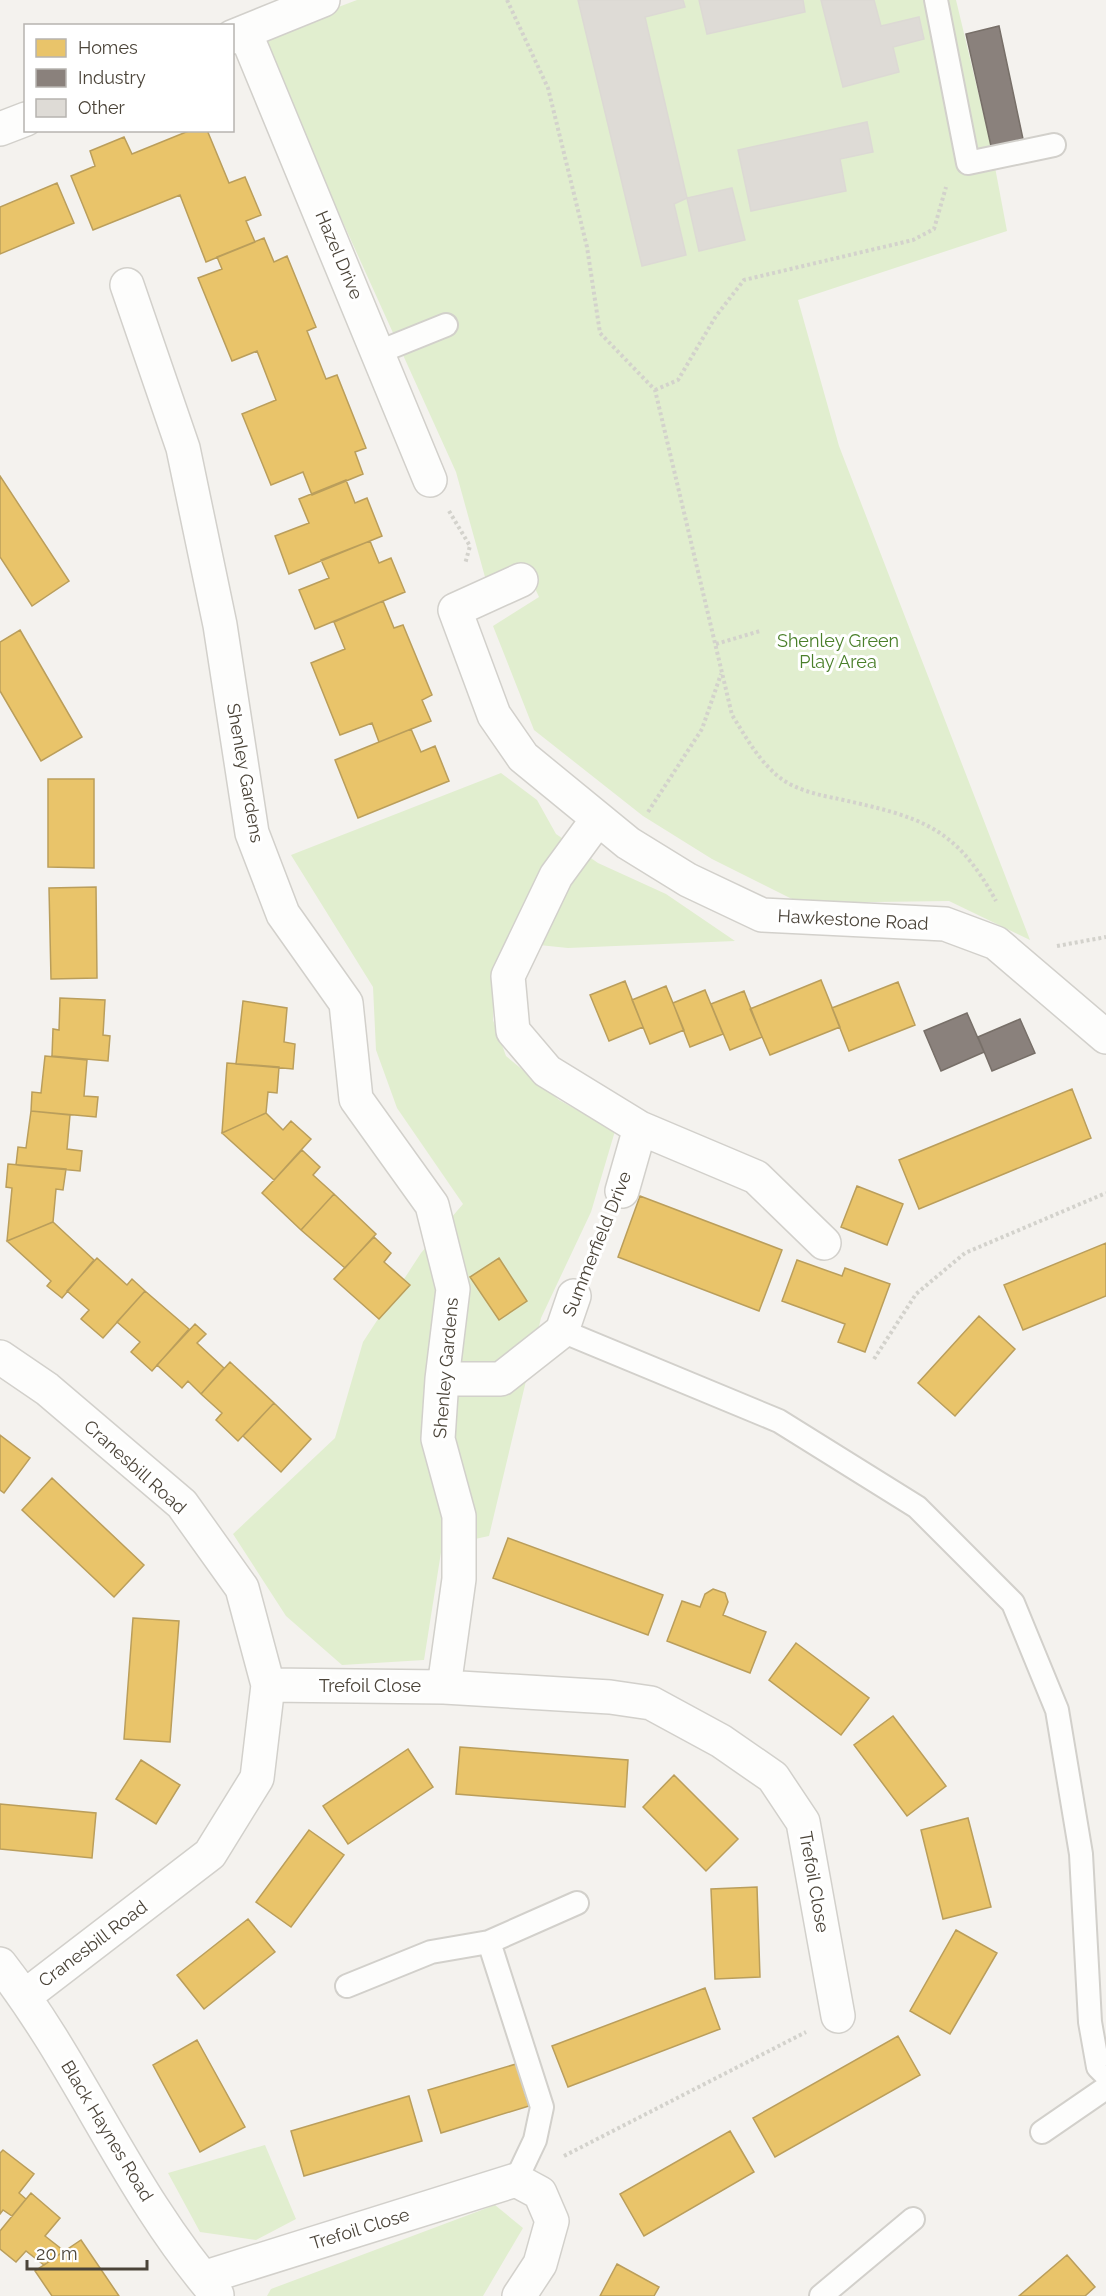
<svg xmlns="http://www.w3.org/2000/svg" width="1106" height="2296" font-family="Raleway,sans-serif">
<style>
.green{fill:#e1eecf}
.homes{fill:#e9c46a;stroke:#ba9e5b;stroke-width:1.5}
.industry{fill:#8a817c;stroke:#776f68;stroke-width:1.5}
.building{fill:#dedbd6;stroke:#dcd9d4;stroke-width:1.5}
.lines{fill:none;stroke-linecap:round;stroke-linejoin:round}
.service-casing{stroke:#d2d0cb;stroke-width:26}
.minor-casing{stroke:#d2d0cb;stroke-width:36}
.path{stroke:#d3d2cc;stroke-width:4;stroke-dasharray:3 3;stroke-linecap:butt}
.service{stroke:#fdfdfc;stroke-width:22}
.minor{stroke:#fdfdfc;stroke-width:33}
.labels{text-anchor:middle;stroke-width:6;stroke-linejoin:round;paint-order:stroke}
.street-label{font-size:18px;fill:#4b4439;stroke:#fff}
.park-label{font-size:18px;fill:#4a7f2a;stroke:#fff}
</style>
<rect width="100%" height="100%" fill="#f4f2ee"/>
<path class="green" d="M 357,0 L 956,0 L 991,146 L 1007,231 L 798,300 L 839,446 L 1030,940 L 949,901 L 800,903 L 712,859 L 643,816 L 534,730 L 493,626 L 539,597 L 526,569 L 485,577 L 456,472 L 259,37 Z
M 501,773 L 537,800 L 556,834 L 598,863 L 666,894 L 735,941 L 568,948 L 510,942 L 494,974 L 493,1020 L 506,1056 L 559,1100 L 615,1131 L 591,1212 L 541,1318 L 489,1536 L 442,1546 L 424,1660 L 342,1665 L 286,1616 L 233,1534 L 335,1438 L 363,1342 L 421,1253 L 463,1204 L 397,1108 L 376,1050 L 373,987 L 291,855 Z
M 265,2145 L 296,2219 L 256,2240 L 200,2232 L 168,2173 Z
M 495,2205 L 523,2228 L 483,2296 L 267,2296 L 271,2289 Z"/>
<path class="homes" d="M 191,130 L 207,130 L 229,183 L 245,177 L 261,215 L 246,221 L 255,242 L 206,262 L 180,195 L 93,230 L 71,176 L 95,166 L 90,151 L 124,137 L 132,154 Z
M 57,183 L 74,223 L 0,254 L 0,207 Z
M 264,238 L 274,262 L 287,256 L 316,327 L 307,331 L 326,379 L 337,375 L 366,448 L 355,452 L 363,474 L 312,495 L 303,472 L 271,485 L 242,414 L 276,400 L 257,351 L 232,361 L 198,278 L 222,269 L 217,257 Z
M 0,476 L 69,581 L 32,606 L 0,557 Z
M 346,480 L 355,503 L 367,498 L 382,536 L 289,574 L 275,536 L 309,523 L 299,499 Z
M 370,541 L 379,563 L 391,558 L 405,592 L 315,629 L 299,590 L 329,578 L 321,560 Z
M 383,601 L 394,628 L 403,625 L 432,695 L 422,700 L 431,721 L 379,742 L 372,723 L 340,735 L 311,663 L 345,649 L 334,622 Z
M 20,630 L 82,737 L 41,761 L 0,691 L 0,642 Z
M 411,729 L 421,752 L 435,746 L 449,781 L 358,818 L 335,760 Z
M 48,779 L 94,779 L 94,868 L 48,867 Z
M 96,887 L 97,978 L 51,979 L 49,888 Z
M 821,980 L 840,1027 L 770,1055 L 750,1009 Z
M 625,981 L 643,1027 L 609,1041 L 590,995 Z
M 898,982 L 915,1025 L 849,1051 L 832,1008 Z
M 666,986 L 684,1030 L 650,1044 L 632,1000 Z
M 705,990 L 723,1034 L 690,1047 L 673,1003 Z
M 744,991 L 762,1037 L 730,1050 L 711,1004 Z
M 60,998 L 105,1000 L 103,1035 L 110,1036 L 108,1061 L 52,1056 L 53,1029 L 59,1030 Z
M 243,1001 L 287,1008 L 284,1042 L 295,1044 L 293,1069 L 236,1064 Z
M 45,1056 L 87,1060 L 84,1096 L 98,1097 L 96,1117 L 31,1111 L 32,1092 L 41,1093 Z
M 227,1063 L 279,1067 L 277,1093 L 268,1092 L 266,1113 L 222,1133 Z
M 1072,1089 L 1091,1138 L 919,1209 L 899,1160 Z
M 31,1111 L 70,1115 L 67,1149 L 82,1151 L 80,1171 L 16,1165 L 18,1147 L 26,1148 Z
M 266,1113 L 283,1130 L 291,1121 L 311,1139 L 274,1180 L 222,1133 Z
M 302,1150 L 320,1167 L 313,1175 L 334,1194 L 301,1230 L 262,1193 Z
M 8,1164 L 66,1169 L 63,1190 L 56,1189 L 53,1222 L 7,1241 L 12,1188 L 6,1187 Z
M 857,1186 L 903,1204 L 887,1245 L 841,1227 Z
M 334,1194 L 376,1234 L 345,1268 L 301,1230 Z
M 640,1196 L 782,1250 L 759,1311 L 618,1257 Z
M 53,1222 L 94,1260 L 62,1298 L 47,1286 L 51,1281 L 7,1241 Z
M 374,1237 L 391,1253 L 384,1262 L 410,1285 L 379,1319 L 334,1279 Z
M 1106,1243 L 1106,1296 L 1023,1330 L 1004,1285 Z
M 97,1258 L 127,1285 L 132,1279 L 145,1291 L 103,1338 L 81,1319 L 89,1310 L 67,1291 Z
M 499,1258 L 527,1301 L 499,1320 L 470,1277 Z
M 797,1260 L 842,1276 L 845,1268 L 890,1284 L 865,1352 L 838,1342 L 845,1324 L 782,1301 Z
M 145,1291 L 189,1329 L 152,1371 L 131,1352 L 140,1342 L 117,1322 Z
M 979,1316 L 1015,1349 L 955,1416 L 918,1383 Z
M 195,1324 L 206,1334 L 197,1343 L 224,1368 L 201,1394 L 188,1381 L 182,1388 L 157,1365 Z
M 230,1362 L 274,1403 L 238,1441 L 216,1420 L 222,1413 L 201,1394 Z
M 274,1403 L 311,1439 L 281,1472 L 243,1436 Z
M 0,1435 L 30,1458 L 4,1493 L 0,1490 Z
M 52,1478 L 144,1565 L 114,1597 L 22,1510 Z
M 508,1538 L 663,1595 L 648,1635 L 493,1578 Z
M 713,1589 L 725,1593 L 728,1602 L 723,1615 L 766,1632 L 750,1673 L 667,1641 L 682,1601 L 700,1607 L 705,1594 Z
M 133,1618 L 179,1621 L 170,1742 L 124,1739 Z
M 796,1643 L 869,1698 L 841,1735 L 769,1680 Z
M 893,1716 L 946,1786 L 907,1816 L 854,1745 Z
M 460,1747 L 628,1760 L 625,1807 L 456,1794 Z
M 408,1749 L 433,1787 L 348,1844 L 323,1806 Z
M 141,1760 L 180,1785 L 156,1824 L 116,1799 Z
M 674,1775 L 738,1839 L 706,1871 L 643,1807 Z
M 0,1804 L 96,1813 L 92,1858 L 0,1849 Z
M 968,1818 L 991,1907 L 943,1919 L 921,1830 Z
M 309,1830 L 344,1855 L 291,1927 L 256,1902 Z
M 757,1887 L 760,1977 L 715,1979 L 711,1889 Z
M 248,1919 L 275,1952 L 204,2009 L 177,1975 Z
M 956,1930 L 997,1953 L 950,2034 L 910,2011 Z
M 705,1988 L 720,2029 L 568,2087 L 552,2046 Z
M 898,2036 L 920,2075 L 775,2157 L 753,2118 Z
M 197,2040 L 245,2127 L 200,2152 L 153,2065 Z
M 516,2064 L 529,2106 L 441,2133 L 428,2090 Z
M 409,2096 L 422,2141 L 304,2176 L 291,2131 Z
M 730,2131 L 754,2172 L 644,2236 L 620,2194 Z
M 3,2150 L 34,2174 L 19,2193 L 26,2199 L 12,2216 L 3,2210 L 0,2214 L 0,2153 Z
M 31,2193 L 60,2218 L 45,2236 L 64,2251 L 44,2265 L 26,2251 L 16,2262 L 0,2249 L 0,2231 Z
M 81,2240 L 119,2296 L 52,2296 L 35,2271 Z
M 1067,2255 L 1095,2287 L 1085,2296 L 1019,2296 Z
M 617,2264 L 659,2287 L 654,2296 L 600,2296 Z"/>
<path class="industry" d="M 999,26 L 1023,139 L 991,146 L 966,34 Z
M 967,1013 L 984,1052 L 941,1071 L 924,1031 Z
M 1020,1019 L 1035,1053 L 992,1071 L 978,1037 Z"/>
<path class="building" d="M 578,0 L 683,0 L 685,7 L 645,17 L 687,198 L 674,204 L 686,255 L 642,266 Z
M 699,0 L 803,0 L 805,12 L 707,34 Z
M 821,0 L 874,0 L 881,26 L 919,17 L 924,39 L 893,47 L 899,72 L 843,87 Z
M 867,122 L 873,152 L 840,159 L 846,191 L 751,211 L 738,150 Z
M 732,188 L 745,240 L 699,251 L 687,198 Z"/>
<g class="lines">
<g class="service-casing">
<path id="service" d="M 936,0 L 968,163 L 1054,145
M 379,352 L 446,325
M 562,1331 L 779,1421 L 917,1507 L 1013,1603 L 1057,1710 L 1081,1854 L 1090,2022 L 1098,2067 L 1106,2075
M 489,1942 L 577,1903
M 347,1986 L 431,1952 L 489,1942 L 542,2107 L 535,2140 L 516,2180
M 1042,2132 L 1106,2088
M 821,2296 L 913,2219"/>
</g>
<g class="minor-casing">
<path id="minor" d="M 245,32 L 430,480
M 232,37 L 323,0
M 0,129 L 26,119
M 127,285 L 183,448 L 220,625 L 252,833 L 283,914 L 346,1003 L 356,1099 L 432,1205 L 453,1289 L 442,1379 L 438,1439 L 459,1516 L 459,1579 L 444,1687
M 521,580 L 455,610 L 494,715 L 523,757 L 628,843 L 688,880 L 762,915 L 945,924 L 996,943 L 1106,1037
M 597,820 L 556,876 L 508,976 L 513,1031 L 547,1071 L 640,1128 L 756,1177 L 824,1243
M 622,1191 L 640,1128
M 0,1357 L 47,1389 L 182,1504 L 242,1588 L 268,1685 L 257,1778 L 210,1854 L 25,1996
M 442,1379 L 501,1379 L 562,1331 L 574,1296
M 268,1685 L 444,1687 L 610,1697 L 651,1703 L 721,1741 L 773,1777 L 803,1822 L 838,2016
M 0,1964 C 81,2068 129,2194 217,2295
M 203,2278 L 516,2180 L 540,2193 L 552,2221 L 540,2264 L 519,2296"/>
</g>
<path class="path" d="M 507,0 L 548,88 L 587,247 L 600,333 L 655,390 L 732,715 C 746,737 758,760 779,777 C 795,790 819,795 839,799 C 919,817 955,825 996,901
M 655,390 L 678,380 L 716,316 L 744,280 L 913,240 L 934,229 L 946,187
M 449,511 L 470,546 L 465,564
M 716,644 L 760,631
M 648,812 L 702,729 L 721,674
M 1057,946 L 1106,937
M 589,1264 L 607,1224
M 874,1359 L 916,1294 L 965,1253 L 1106,1193
M 564,2156 L 806,2032"/>
<use href="#service" class="service"/>
<use href="#minor" class="minor"/>
</g>
<g class="labels">
<g class="street-label">
<text transform="translate(339 255) rotate(67)" y="6">Hazel Drive</text>
<text transform="translate(245 773) rotate(80)" y="6">Shenley Gardens</text>
<text transform="translate(853 920) rotate(3)" y="6">Hawkestone Road</text>
<text transform="translate(597 1244) rotate(-68)" y="6">Summerfield Drive</text>
<text transform="translate(446 1368) rotate(-85)" y="6">Shenley Gardens</text>
<text transform="translate(135 1467) rotate(42)" y="6">Cranesbill Road</text>
<text x="370" y="1692">Trefoil Close</text>
<text transform="translate(814 1882) rotate(80)" y="6">Trefoil Close</text>
<text transform="translate(93 1944) rotate(-37)" y="6">Cranesbill Road</text>
<text transform="translate(107 2131) rotate(59)" y="6">Black Haynes Road</text>
<text transform="translate(360 2229) rotate(-17)" y="6">Trefoil Close</text>
</g>
<g class="park-label">
<text x="838" y="647">Shenley Green<tspan x="838" dy="21">Play Area</tspan></text>
</g>
</g>
<rect x="24" y="24" width="210" height="108" fill="#ffffff" stroke="#b7b4b0" stroke-width="1.5"/>
<rect x="36" y="39" width="30" height="18" fill="#e9c46a" stroke="#b7b4b0" stroke-width="1.5"/>
<text x="78" y="54" font-size="18" fill="#4b4439">Homes</text>
<rect x="36" y="69" width="30" height="18" fill="#8a817c" stroke="#b7b4b0" stroke-width="1.5"/>
<text x="78" y="84" font-size="18" fill="#4b4439">Industry</text>
<rect x="36" y="99" width="30" height="18" fill="#dedbd6" stroke="#b7b4b0" stroke-width="1.5"/>
<text x="78" y="114" font-size="18" fill="#4b4439">Other</text>
<path d="M27 2260v9h120v-9" fill="none" stroke="#4b4439" stroke-width="3"/>
<text x="36" y="2260" font-size="18" fill="#4b4439" stroke="#ffffff" stroke-width="4.5" paint-order="stroke">20 m</text>
</svg>
